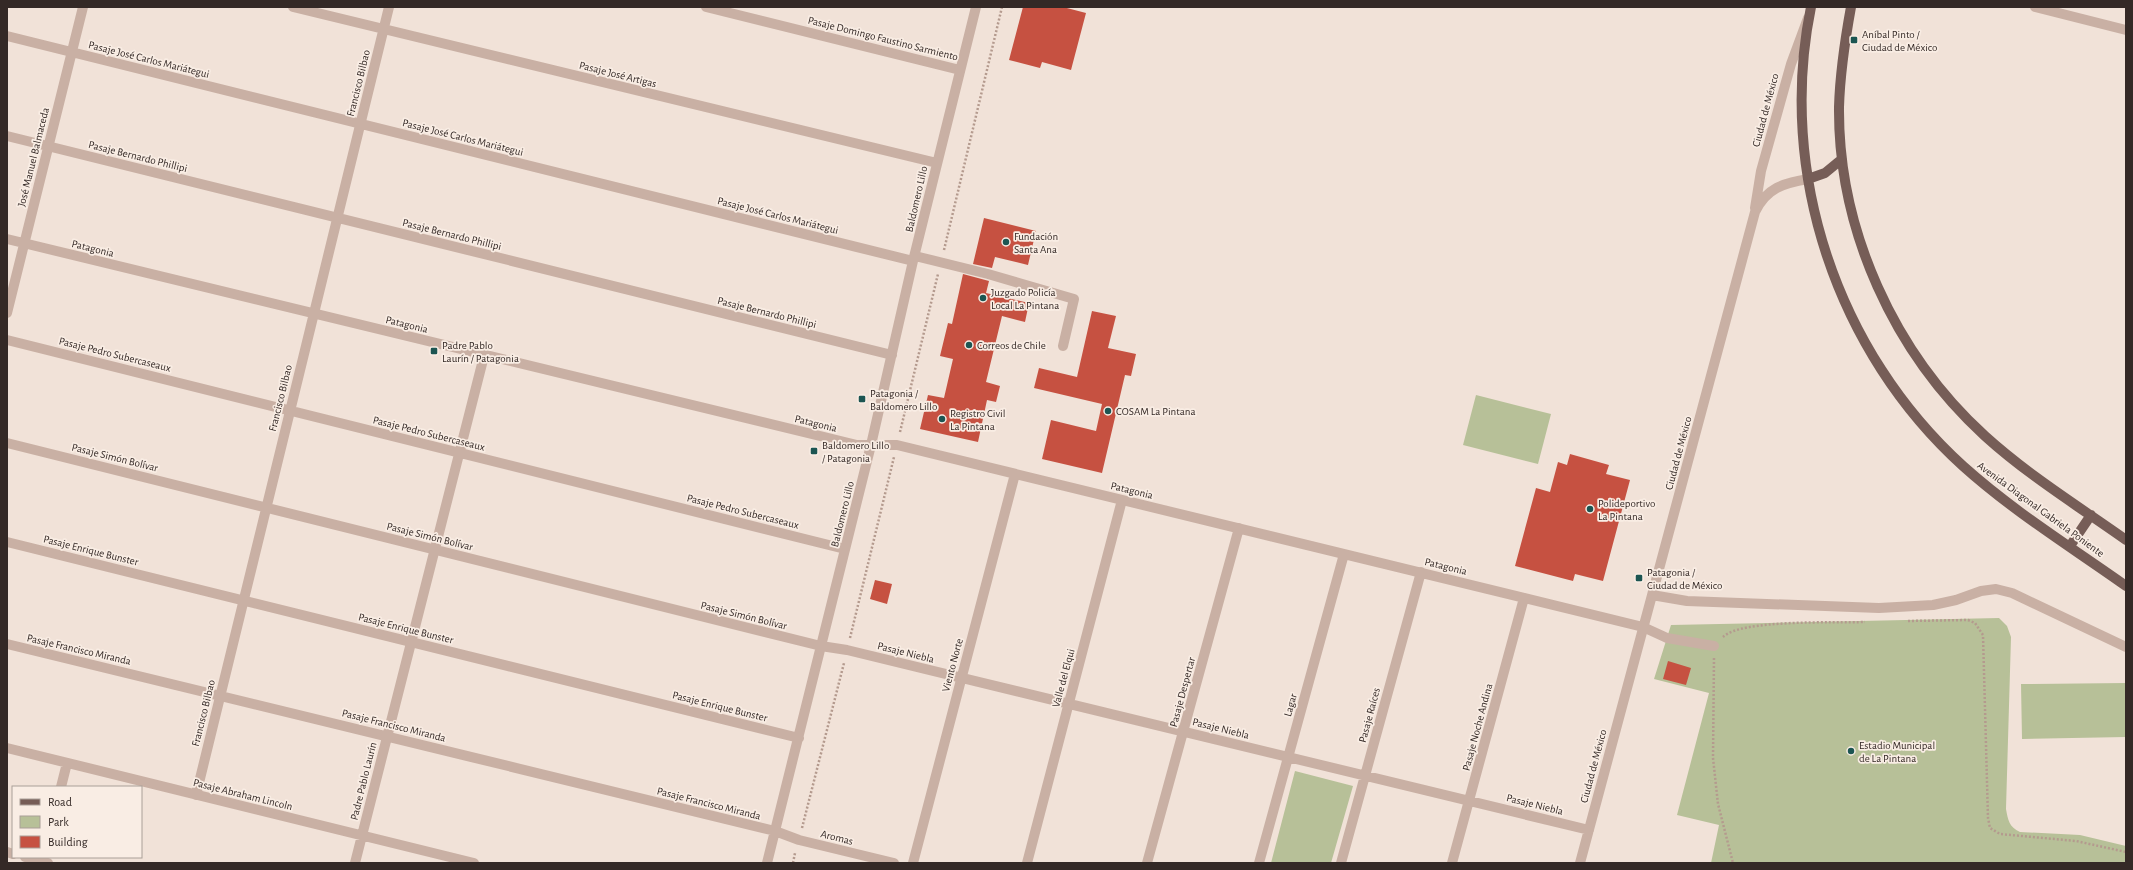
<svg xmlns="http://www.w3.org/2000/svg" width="2133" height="870" font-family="'Alegreya Sans',sans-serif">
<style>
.green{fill:#b7c098}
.building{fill:#c65141}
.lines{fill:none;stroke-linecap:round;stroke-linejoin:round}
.path{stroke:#b49a8e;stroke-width:2.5;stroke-dasharray:2 2;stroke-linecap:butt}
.minor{stroke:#c9b0a4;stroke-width:10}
.major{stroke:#765d57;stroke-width:10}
.poi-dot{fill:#1c5552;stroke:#f9ede4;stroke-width:1.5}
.labels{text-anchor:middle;stroke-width:3.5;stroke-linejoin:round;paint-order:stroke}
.poi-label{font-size:11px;fill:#342926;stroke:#f9ede4;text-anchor:start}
.street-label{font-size:11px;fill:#342926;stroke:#f9ede4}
</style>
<rect width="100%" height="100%" fill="#f1e2d8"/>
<path class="green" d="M 1476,395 L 1551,414 L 1538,464 L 1463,445 Z
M 1999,618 L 2007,626 L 2011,637 L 2006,809 C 2008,820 2009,827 2020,832 L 2080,835 L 2126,846 L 2126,863 L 1711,863 L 1719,825 L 1677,815 L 1709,693 L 1654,679 L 1671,625 Z
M 2126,683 L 2126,737 L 2022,739 L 2021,684 Z
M 1295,771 L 1353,786 L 1331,863 L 1271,863 Z"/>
<path class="building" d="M 1023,7 L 1063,7 L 1086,13 L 1071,70 L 1042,62 L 1040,68 L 1009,60 Z
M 984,218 L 1036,231 L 1028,265 L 995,257 L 992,268 L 973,264 Z
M 963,274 L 989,281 L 986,293 L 1029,303 L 1025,322 L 1002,316 L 986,382 L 1000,386 L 996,402 L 987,400 L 978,442 L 920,429 L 928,395 L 944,398 L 953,359 L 940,356 L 948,323 L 952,324 Z
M 1092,311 L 1116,316 L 1108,348 L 1136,354 L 1131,376 L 1125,375 L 1102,473 L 1042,459 L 1051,420 L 1096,431 L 1102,404 L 1034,388 L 1039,368 L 1077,377 Z
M 1570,454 L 1609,465 L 1606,474 L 1630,480 L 1603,581 L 1575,574 L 1573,581 L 1515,566 L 1536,488 L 1550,492 L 1558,462 L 1567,465 Z
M 875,580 L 892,584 L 887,604 L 870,599 Z
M 1668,661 L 1691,668 L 1686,685 L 1663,679 Z"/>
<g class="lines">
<path class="path" d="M 944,250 L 1002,7
M 900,432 L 938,274
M 1908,621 L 1968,620 L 1975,623 L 1983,635 L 1988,818 L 1990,828 L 2000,834 L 2076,841 L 2126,852
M 1723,637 C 1741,619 1836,623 1865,622
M 850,638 L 894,457
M 1714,658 L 1713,758 L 1718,804 L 1733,863
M 802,828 L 844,663
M 793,863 L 795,853"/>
<path class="minor" d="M 293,7 L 937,163
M 706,7 L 960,70
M 2035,7 L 2126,30
M 7,36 L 913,261
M 7,136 L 892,355
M 1755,208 L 1761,171 L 1791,64 L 1808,18
M 7,239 L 857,445 L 897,445 L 1643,627 L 1667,638 L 1714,646
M 915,256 L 988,274 L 1074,299 L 1063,346
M 7,313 L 83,7
M 7,340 L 845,549
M 7,443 L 821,646 L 847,650 L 1589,830
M 7,542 L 799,738
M 1652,595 L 1687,601 L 1879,608 L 1933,605 L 1956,600 L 1981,591 L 1996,589 L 2012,593 L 2126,647
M 7,644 L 775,831 L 799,840 L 894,863
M 7,748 L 474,863
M 61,787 L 67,763
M 196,795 L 389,7
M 7,852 L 13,854
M 25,857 L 48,863
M 355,863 L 484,356
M 767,863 L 871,445 L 913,261 L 976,7
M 913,863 L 1015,474
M 1027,863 L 1122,500
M 1147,863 L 1239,528
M 1259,863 L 1344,554
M 1341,863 L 1421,572
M 1452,863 L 1524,598
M 1580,863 L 1755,212 C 1766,188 1784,183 1808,179"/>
<path class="major" d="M 1811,7 C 1777,173 1837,352 1963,466 C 2013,511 2071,547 2126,586
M 1851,7 C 1845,40 1840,73 1839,107 C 1838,230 1894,353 1985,436 C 2028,475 2078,506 2126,540
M 1808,179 L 1825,173 L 1842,159
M 2070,546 L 2091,515"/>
</g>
<g class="poi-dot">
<rect x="1850" y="36" width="8" height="8" rx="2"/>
<circle cx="1006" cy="242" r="4"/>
<circle cx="983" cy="298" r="4"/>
<circle cx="969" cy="345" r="4"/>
<rect x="430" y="347" width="8" height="8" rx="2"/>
<rect x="858" y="395" width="8" height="8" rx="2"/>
<circle cx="1108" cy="411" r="4"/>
<circle cx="942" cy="419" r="4"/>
<rect x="810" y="447" width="8" height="8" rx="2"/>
<circle cx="1590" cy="509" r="4"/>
<rect x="1635" y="574" width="8" height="8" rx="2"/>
<circle cx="1851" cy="751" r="4"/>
</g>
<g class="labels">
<g class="poi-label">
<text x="1862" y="38">Aníbal Pinto /<tspan x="1862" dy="13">Ciudad de México</tspan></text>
<text x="1014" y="240">Fundación<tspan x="1014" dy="13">Santa Ana</tspan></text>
<text x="991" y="296">Juzgado Policía<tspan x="991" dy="13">Local La Pintana</tspan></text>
<text x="442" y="349">Padre Pablo<tspan x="442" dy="13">Laurín / Patagonia</tspan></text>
<text x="977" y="349">Correos de Chile</text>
<text x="870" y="397">Patagonia /<tspan x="870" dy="13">Baldomero Lillo</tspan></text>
<text x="1116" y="415">COSAM La Pintana</text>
<text x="950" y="417">Registro Civil<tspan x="950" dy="13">La Pintana</tspan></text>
<text x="822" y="449">Baldomero Lillo<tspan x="822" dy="13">/ Patagonia</tspan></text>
<text x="1598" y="507">Polideportivo<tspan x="1598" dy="13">La Pintana</tspan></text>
<text x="1647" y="576">Patagonia /<tspan x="1647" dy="13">Ciudad de México</tspan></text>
<text x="1859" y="749">Estadio Municipal<tspan x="1859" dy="13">de La Pintana</tspan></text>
</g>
<g class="street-label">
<text transform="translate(883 38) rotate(14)" y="4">Pasaje Domingo Faustino Sarmiento</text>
<text transform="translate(149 59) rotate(14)" y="4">Pasaje José Carlos Mariátegui</text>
<text transform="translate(618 74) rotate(14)" y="4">Pasaje José Artigas</text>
<text transform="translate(358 83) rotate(-76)" y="4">Francisco Bilbao</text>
<text transform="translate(1765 110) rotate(-75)" y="4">Ciudad de México</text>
<text transform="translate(463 137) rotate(14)" y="4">Pasaje José Carlos Mariátegui</text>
<text transform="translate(138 156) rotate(14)" y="4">Pasaje Bernardo Phillipi</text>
<text transform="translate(33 157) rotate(-76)" y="4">José Manuel Balmaceda</text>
<text transform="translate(916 199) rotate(-77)" y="4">Baldomero Lillo</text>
<text transform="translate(778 215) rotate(14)" y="4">Pasaje José Carlos Mariátegui</text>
<text transform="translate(452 234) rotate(14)" y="4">Pasaje Bernardo Phillipi</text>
<text transform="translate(93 248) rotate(14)" y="4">Patagonia</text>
<text transform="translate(767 312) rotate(14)" y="4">Pasaje Bernardo Phillipi</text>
<text transform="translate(407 324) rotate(14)" y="4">Patagonia</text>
<text transform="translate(115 354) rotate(14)" y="4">Pasaje Pedro Subercaseaux</text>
<text transform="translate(280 398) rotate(-76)" y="4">Francisco Bilbao</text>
<text transform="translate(816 423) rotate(14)" y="4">Patagonia</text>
<text transform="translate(429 433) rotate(14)" y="4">Pasaje Pedro Subercaseaux</text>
<text transform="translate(1678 453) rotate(-75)" y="4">Ciudad de México</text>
<text transform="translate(115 457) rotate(14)" y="4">Pasaje Simón Bolívar</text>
<text transform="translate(1132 490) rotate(14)" y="4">Patagonia</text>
<text transform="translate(2041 509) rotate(36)" y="4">Avenida Diagonal Gabriela Poniente</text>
<text transform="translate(743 511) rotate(14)" y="4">Pasaje Pedro Subercaseaux</text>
<text transform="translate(842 514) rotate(-76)" y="4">Baldomero Lillo</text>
<text transform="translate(430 536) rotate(14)" y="4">Pasaje Simón Bolívar</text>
<text transform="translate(91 550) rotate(14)" y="4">Pasaje Enrique Bunster</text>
<text transform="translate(1446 566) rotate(14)" y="4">Patagonia</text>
<text transform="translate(744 615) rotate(14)" y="4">Pasaje Simón Bolívar</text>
<text transform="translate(406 628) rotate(14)" y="4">Pasaje Enrique Bunster</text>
<text transform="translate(79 649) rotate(13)" y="4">Pasaje Francisco Miranda</text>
<text transform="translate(906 652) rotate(14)" y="4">Pasaje Niebla</text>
<text transform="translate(952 665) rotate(-75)" y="4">Viento Norte</text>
<text transform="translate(1063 678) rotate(-75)" y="4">Valle del Elqui</text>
<text transform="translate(1182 692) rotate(-75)" y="4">Pasaje Despertar</text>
<text transform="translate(1290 705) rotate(-75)" y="4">Lagar</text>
<text transform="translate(720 706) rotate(14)" y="4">Pasaje Enrique Bunster</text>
<text transform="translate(203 713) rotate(-76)" y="4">Francisco Bilbao</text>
<text transform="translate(1369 715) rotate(-75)" y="4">Pasaje Raíces</text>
<text transform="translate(394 725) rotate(14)" y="4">Pasaje Francisco Miranda</text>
<text transform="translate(1477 727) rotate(-75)" y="4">Pasaje Noche Andina</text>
<text transform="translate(1221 728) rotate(14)" y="4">Pasaje Niebla</text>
<text transform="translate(1593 766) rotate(-75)" y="4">Ciudad de México</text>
<text transform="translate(363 781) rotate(-76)" y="4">Padre Pablo Laurín</text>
<text transform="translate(243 794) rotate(14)" y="4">Pasaje Abraham Lincoln</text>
<text transform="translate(709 803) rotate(14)" y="4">Pasaje Francisco Miranda</text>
<text transform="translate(1535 804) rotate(14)" y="4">Pasaje Niebla</text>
<text transform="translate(837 837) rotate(14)" y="4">Aromas</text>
</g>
</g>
<rect width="2133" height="870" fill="none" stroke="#342926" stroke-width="16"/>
<rect x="12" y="786" width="130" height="72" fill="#f9ede4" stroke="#aa9f98"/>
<rect x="20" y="799" width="20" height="6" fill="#765d57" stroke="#aa9f98"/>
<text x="48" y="806" font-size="12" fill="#342926">Road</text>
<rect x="20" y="816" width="20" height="12" fill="#b7c098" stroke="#aa9f98"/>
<text x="48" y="826" font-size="12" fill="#342926">Park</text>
<rect x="20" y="836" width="20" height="12" fill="#c65141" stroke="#aa9f98"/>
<text x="48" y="846" font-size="12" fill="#342926">Building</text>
</svg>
